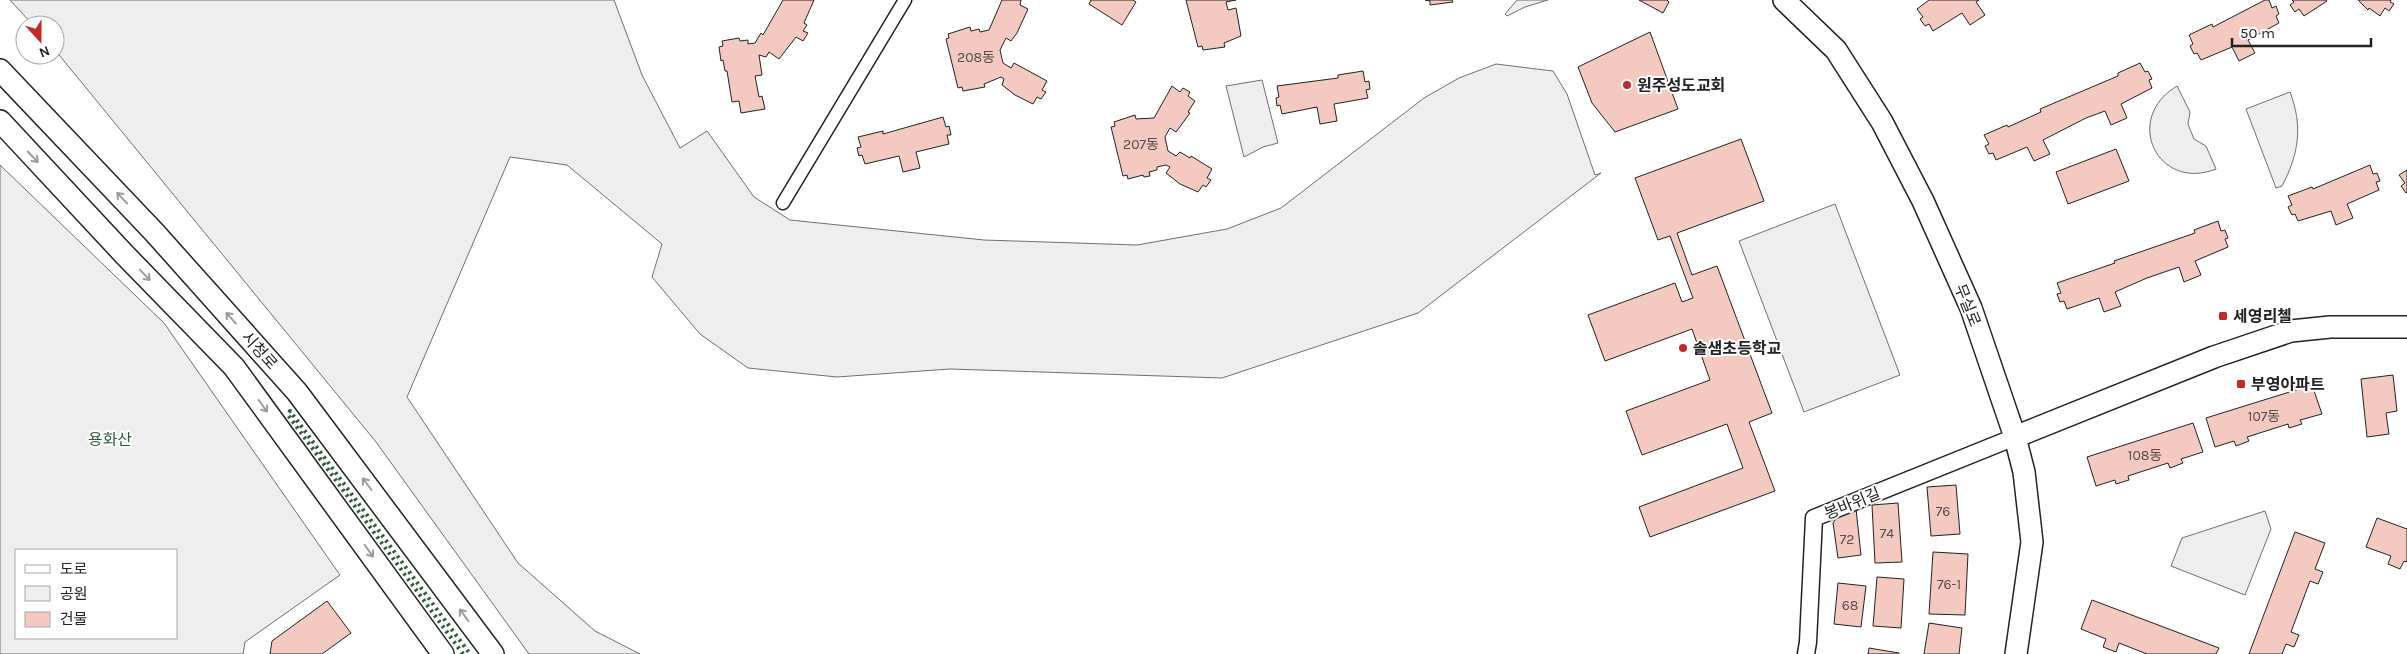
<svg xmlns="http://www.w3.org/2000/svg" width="2407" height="654" font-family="Karla,'Noto Sans KR',sans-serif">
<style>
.green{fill:#eee;stroke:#6f6f6f;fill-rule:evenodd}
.building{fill:#f3c9c0;stroke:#222}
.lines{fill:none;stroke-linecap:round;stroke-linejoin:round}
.pedestrian-casing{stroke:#222;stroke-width:15}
.minor-casing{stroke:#222;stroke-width:19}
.tertiary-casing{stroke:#222;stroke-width:24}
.pedestrian{stroke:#fff;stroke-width:12}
.minor{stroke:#fff;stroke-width:16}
.tertiary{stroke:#fff;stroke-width:21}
.hedge{stroke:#2f5e38;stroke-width:4;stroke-dasharray:2.5 4;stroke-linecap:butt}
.oneway{stroke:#9c9c9c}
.poi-dot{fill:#c62828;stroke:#fff;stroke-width:2}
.labels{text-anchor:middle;stroke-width:4;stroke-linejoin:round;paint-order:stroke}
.number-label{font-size:14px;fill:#564c4a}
.poi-label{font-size:16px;font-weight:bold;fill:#222;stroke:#fff;text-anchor:start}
.street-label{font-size:16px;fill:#222;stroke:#fff}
.park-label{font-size:16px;fill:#2f5e38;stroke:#fff}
</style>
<rect width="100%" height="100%" fill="#fff"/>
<path class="green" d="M 10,0 L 614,0 L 642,75 L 680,148 L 707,131 L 754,197 L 790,220 L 984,240 L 1137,245 L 1227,229 L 1281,208 L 1424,98 L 1459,78 L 1496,64 L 1553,71 L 1567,94 L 1595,175 L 1601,173 L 1418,313 L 1222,378 L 950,369 L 837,377 L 748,368 L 700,334 L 652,277 L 662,244 L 567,165 L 510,157 L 407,397 L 518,563 L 595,631 L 640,654 L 529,654 L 376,442 L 55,50 L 55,25 L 33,25 Z
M 1517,0 L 1548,0 L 1525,7 L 1507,16 L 1505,14 Z
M 1262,80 L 1278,143 L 1263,147 L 1244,157 L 1226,86 Z
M 2177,86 L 2190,112 L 2188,124 L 2194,139 L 2206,146 L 2216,169 C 2158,192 2122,119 2177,86 Z
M 2290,92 C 2303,126 2299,154 2282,186 L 2276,188 L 2246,109 Z
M 0,165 L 164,323 L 340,575 L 245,642 L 243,654 L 0,654 ZM 16,550 L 176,550 L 176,638 L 16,638 Z
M 1835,204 L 1900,375 L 1804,412 L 1739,241 Z
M 2265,511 L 2271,529 L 2245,595 L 2171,566 L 2182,538 Z"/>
<path class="building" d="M 783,0 L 814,0 L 804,23 L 807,25 L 803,31 L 808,33 L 803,41 L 796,37 L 779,59 L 769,52 L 766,57 L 759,55 L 762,75 L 755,76 L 759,97 L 762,96 L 765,109 L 741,113 L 739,101 L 732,102 L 727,71 L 725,71 L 723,60 L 721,61 L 719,47 L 723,46 L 722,41 L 739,38 L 740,41 L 748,40 L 748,44 L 755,43 L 761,33 L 763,35 Z
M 1002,0 L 1021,0 L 1020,5 L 1028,9 L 1017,33 L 1011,41 L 1006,38 L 1000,50 L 1003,63 L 1011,68 L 1014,63 L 1047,81 L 1042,90 L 1046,92 L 1041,99 L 1037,97 L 1033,104 L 1015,95 L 1002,85 L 1004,79 L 1001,77 L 984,84 L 985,87 L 963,91 L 962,87 L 958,88 L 946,39 L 949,38 L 948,34 L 970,27 L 971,31 L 979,29 L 980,32 L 989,30 Z
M 1091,0 L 1133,0 L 1136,2 L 1122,25 L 1089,4 Z
M 1186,0 L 1236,0 L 1226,2 L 1228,10 L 1236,8 L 1241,36 L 1224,43 L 1225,47 L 1203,50 L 1202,46 L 1198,47 Z
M 1425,0 L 1452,0 L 1453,2 L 1430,5 L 1430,1 Z
M 1639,0 L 1667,0 L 1669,2 L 1663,13 Z
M 1929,0 L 1979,0 L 1976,2 L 1985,15 L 1970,25 L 1962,13 L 1933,31 L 1929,24 L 1925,26 L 1920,19 L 1923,17 L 1917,9 Z
M 2265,0 L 2269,0 L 2272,8 L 2276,6 L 2279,14 L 2276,16 L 2279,23 L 2248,40 L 2255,53 L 2239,61 L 2232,47 L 2201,60 L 2197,53 L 2194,54 L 2190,46 L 2193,44 L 2189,35 L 2212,24 L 2213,27 Z
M 2292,0 L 2326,0 L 2327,1 L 2304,16 L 2299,9 L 2295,12 L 2290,5 L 2294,2 Z
M 2358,0 L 2391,0 L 2390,2 L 2394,4 L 2389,11 L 2385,8 L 2380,16 L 2369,8 L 2368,10 Z
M 1650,32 L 1678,109 L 1615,132 L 1592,103 L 1578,67 Z
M 2140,63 L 2145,72 L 2148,71 L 2152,79 L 2149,80 L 2152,88 L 2121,104 L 2127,118 L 2111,125 L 2105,111 L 2086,118 L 2043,140 L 2050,154 L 2034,161 L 2027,147 L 1996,160 L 1993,153 L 1989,154 L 1985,146 L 1989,144 L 1984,135 L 2007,125 L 2008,127 L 2041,112 L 2040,109 L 2118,76 L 2118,73 Z
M 1363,71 L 1365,82 L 1369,81 L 1370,89 L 1366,90 L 1368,98 L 1334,104 L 1337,121 L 1320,124 L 1317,107 L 1282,114 L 1280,105 L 1277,106 L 1276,98 L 1279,97 L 1277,86 L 1338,78 L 1338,75 Z
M 1172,86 L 1180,92 L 1183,88 L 1190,92 L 1188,96 L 1195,101 L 1188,112 L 1190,113 L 1176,132 L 1170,128 L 1165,137 L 1168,151 L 1176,156 L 1180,152 L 1190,158 L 1191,156 L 1212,169 L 1207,178 L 1211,180 L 1206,187 L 1203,185 L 1198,192 L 1180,184 L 1166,173 L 1170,167 L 1166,165 L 1157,167 L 1157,170 L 1149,172 L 1150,176 L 1144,177 L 1143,175 L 1128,179 L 1127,175 L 1123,176 L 1111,127 L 1115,126 L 1114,122 L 1135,115 L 1136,119 L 1154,118 Z
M 943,117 L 946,127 L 949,126 L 951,135 L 947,135 L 949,144 L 916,152 L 920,168 L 903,172 L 899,156 L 865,164 L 862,155 L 859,156 L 857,148 L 861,147 L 858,137 L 883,131 L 883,134 Z
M 1741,139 L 1764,201 L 1677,233 L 1692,275 L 1717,266 L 1772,413 L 1749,422 L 1775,491 L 1650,537 L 1639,507 L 1743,468 L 1727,424 L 1642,455 L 1626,411 L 1710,380 L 1692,329 L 1605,361 L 1588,315 L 1675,283 L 1682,302 L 1693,298 L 1670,236 L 1658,240 L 1635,178 Z
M 2116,149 L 2129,181 L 2068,204 L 2056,172 Z
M 2370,165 L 2373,174 L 2377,173 L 2380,181 L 2376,182 L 2379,190 L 2347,204 L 2353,218 L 2336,225 L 2331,211 L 2298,221 L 2295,214 L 2292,215 L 2288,207 L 2292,205 L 2288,196 L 2312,187 L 2313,189 Z
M 2407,170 L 2407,192 L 2406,193 L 2401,186 L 2405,183 L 2399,175 Z
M 2218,221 L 2221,231 L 2225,230 L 2228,238 L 2225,239 L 2228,247 L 2195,261 L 2201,275 L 2184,282 L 2179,267 L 2147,278 L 2115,292 L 2121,306 L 2104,312 L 2099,298 L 2067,309 L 2064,301 L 2060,302 L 2057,294 L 2061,293 L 2057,283 L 2115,263 L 2114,261 L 2195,233 L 2194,230 Z
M 2393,375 L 2397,411 L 2386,413 L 2389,434 L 2367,437 L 2361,379 Z
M 2312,385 L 2322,414 L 2300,420 L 2302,424 L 2289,428 L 2288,424 L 2247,437 L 2249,441 L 2236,446 L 2234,441 L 2215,447 L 2206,418 Z
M 2193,423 L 2203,452 L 2181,459 L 2183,463 L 2170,468 L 2168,463 L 2128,476 L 2129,480 L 2116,484 L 2115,480 L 2096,486 L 2087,457 Z
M 1956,485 L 1960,534 L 1931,536 L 1927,487 Z
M 1898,503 L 1902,562 L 1875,563 L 1872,505 Z
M 1856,509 L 1861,555 L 1838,558 L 1833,523 L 1842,510 Z
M 2377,518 L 2407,529 L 2407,562 L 2404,561 L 2400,569 L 2388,564 L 2391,556 L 2366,547 Z
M 2295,532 L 2325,543 L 2315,569 L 2323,572 L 2318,584 L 2310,581 L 2291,632 L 2299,635 L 2294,647 L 2286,644 L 2282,654 L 2249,654 Z
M 1933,552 L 1968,554 L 1965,615 L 1929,614 Z
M 1877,577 L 1904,579 L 1901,628 L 1873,626 Z
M 1838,583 L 1866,586 L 1861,627 L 1834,624 Z
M 2092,600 L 2219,648 L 2216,654 L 2147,654 L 2119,643 L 2116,652 L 2103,647 L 2106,639 L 2081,629 Z
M 327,601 L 351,633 L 322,654 L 270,654 L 272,641 Z
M 1929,623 L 1962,628 L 1959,654 L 1924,654 Z
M 1869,648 L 1899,653 L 1899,654 L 1868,654 Z"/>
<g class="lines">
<g class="pedestrian-casing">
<path id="pedestrian" d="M 783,203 L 905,0"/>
</g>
<g class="minor-casing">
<path id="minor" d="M 1806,654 L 1808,642 L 1814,518 L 2015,437"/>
</g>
<g class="tertiary-casing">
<path id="tertiary" d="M 1784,0 L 1836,50 L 1882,122 L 1923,201 L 1971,308 L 2015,437 L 2024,472 L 2032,542 L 2016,654
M 0,70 L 154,232 L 297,392 L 493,654
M 0,121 L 123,253 L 234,367 L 443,654
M 2015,437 L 2214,357 L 2291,331 L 2330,327 L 2407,327"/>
</g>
<use href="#pedestrian" class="pedestrian"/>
<use href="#minor" class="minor"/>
<use href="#tertiary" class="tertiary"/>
<path class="hedge" d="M 463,654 L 288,415 L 290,411 L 470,654"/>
</g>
<defs><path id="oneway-shaft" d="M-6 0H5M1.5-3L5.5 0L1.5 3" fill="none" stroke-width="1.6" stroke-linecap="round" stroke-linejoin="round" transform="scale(1.25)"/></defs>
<g class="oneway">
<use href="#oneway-shaft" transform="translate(33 157) rotate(47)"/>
<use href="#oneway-shaft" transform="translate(122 198) rotate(-133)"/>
<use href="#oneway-shaft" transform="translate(145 275) rotate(46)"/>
<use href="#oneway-shaft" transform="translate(231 318) rotate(-132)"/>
<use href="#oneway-shaft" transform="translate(263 406) rotate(54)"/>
<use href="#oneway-shaft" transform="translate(367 484) rotate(-127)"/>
<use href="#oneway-shaft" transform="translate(369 551) rotate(54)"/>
<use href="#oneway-shaft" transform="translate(464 615) rotate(-126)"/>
</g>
<g class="poi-dot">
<circle cx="1627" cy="85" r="5"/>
<rect x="2218" y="311" width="10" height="10" rx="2.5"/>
<circle cx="1683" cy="348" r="5"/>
<rect x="2236" y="379" width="10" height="10" rx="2.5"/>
</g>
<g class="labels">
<g class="number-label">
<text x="976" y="62">208동</text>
<text x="1141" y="149">207동</text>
<text x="2264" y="421">107동</text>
<text x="2145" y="460">108동</text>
<text x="1943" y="516">76</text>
<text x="1887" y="538">74</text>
<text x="1847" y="544">72</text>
<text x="1949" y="589">76-1</text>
<text x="1850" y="610">68</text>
</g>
<g class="poi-label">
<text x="1637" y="91">원주성도교회</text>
<text x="2233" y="322">세영리첼</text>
<text x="1693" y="354">솔샘초등학교</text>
<text x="2251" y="390">부영아파트</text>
</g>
<g class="street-label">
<text transform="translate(1968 305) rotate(68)" y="6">무실로</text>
<text transform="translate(260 350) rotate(48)" y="6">시청로</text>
<text transform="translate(1852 503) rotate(-22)" y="6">봉바위길</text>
</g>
<g class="park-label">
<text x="110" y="445">용화산</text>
</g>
</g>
<rect x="15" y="549" width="162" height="90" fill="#ffffff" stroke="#a7a7a7"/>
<rect x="25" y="565" width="25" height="8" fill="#ffffff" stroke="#a7a7a7"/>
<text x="60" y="574" font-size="15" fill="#222222">도로</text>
<rect x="25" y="586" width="25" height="15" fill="#eeeeee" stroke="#a7a7a7"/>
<text x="60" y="599" font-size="15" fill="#222222">공원</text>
<rect x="25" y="612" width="25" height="15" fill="#f3c9c0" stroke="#a7a7a7"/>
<text x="60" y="624" font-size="15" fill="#222222">건물</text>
<g transform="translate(40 40) rotate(159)"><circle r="24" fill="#ffffff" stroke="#a7a7a7"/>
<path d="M0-4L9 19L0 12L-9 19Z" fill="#c62828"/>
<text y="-8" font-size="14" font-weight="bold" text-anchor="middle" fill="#222222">N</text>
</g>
<path d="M2232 38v8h139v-8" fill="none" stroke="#222222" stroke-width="2.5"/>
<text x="2240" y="38" font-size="15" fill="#222222" stroke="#ffffff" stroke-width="4" paint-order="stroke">50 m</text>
</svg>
